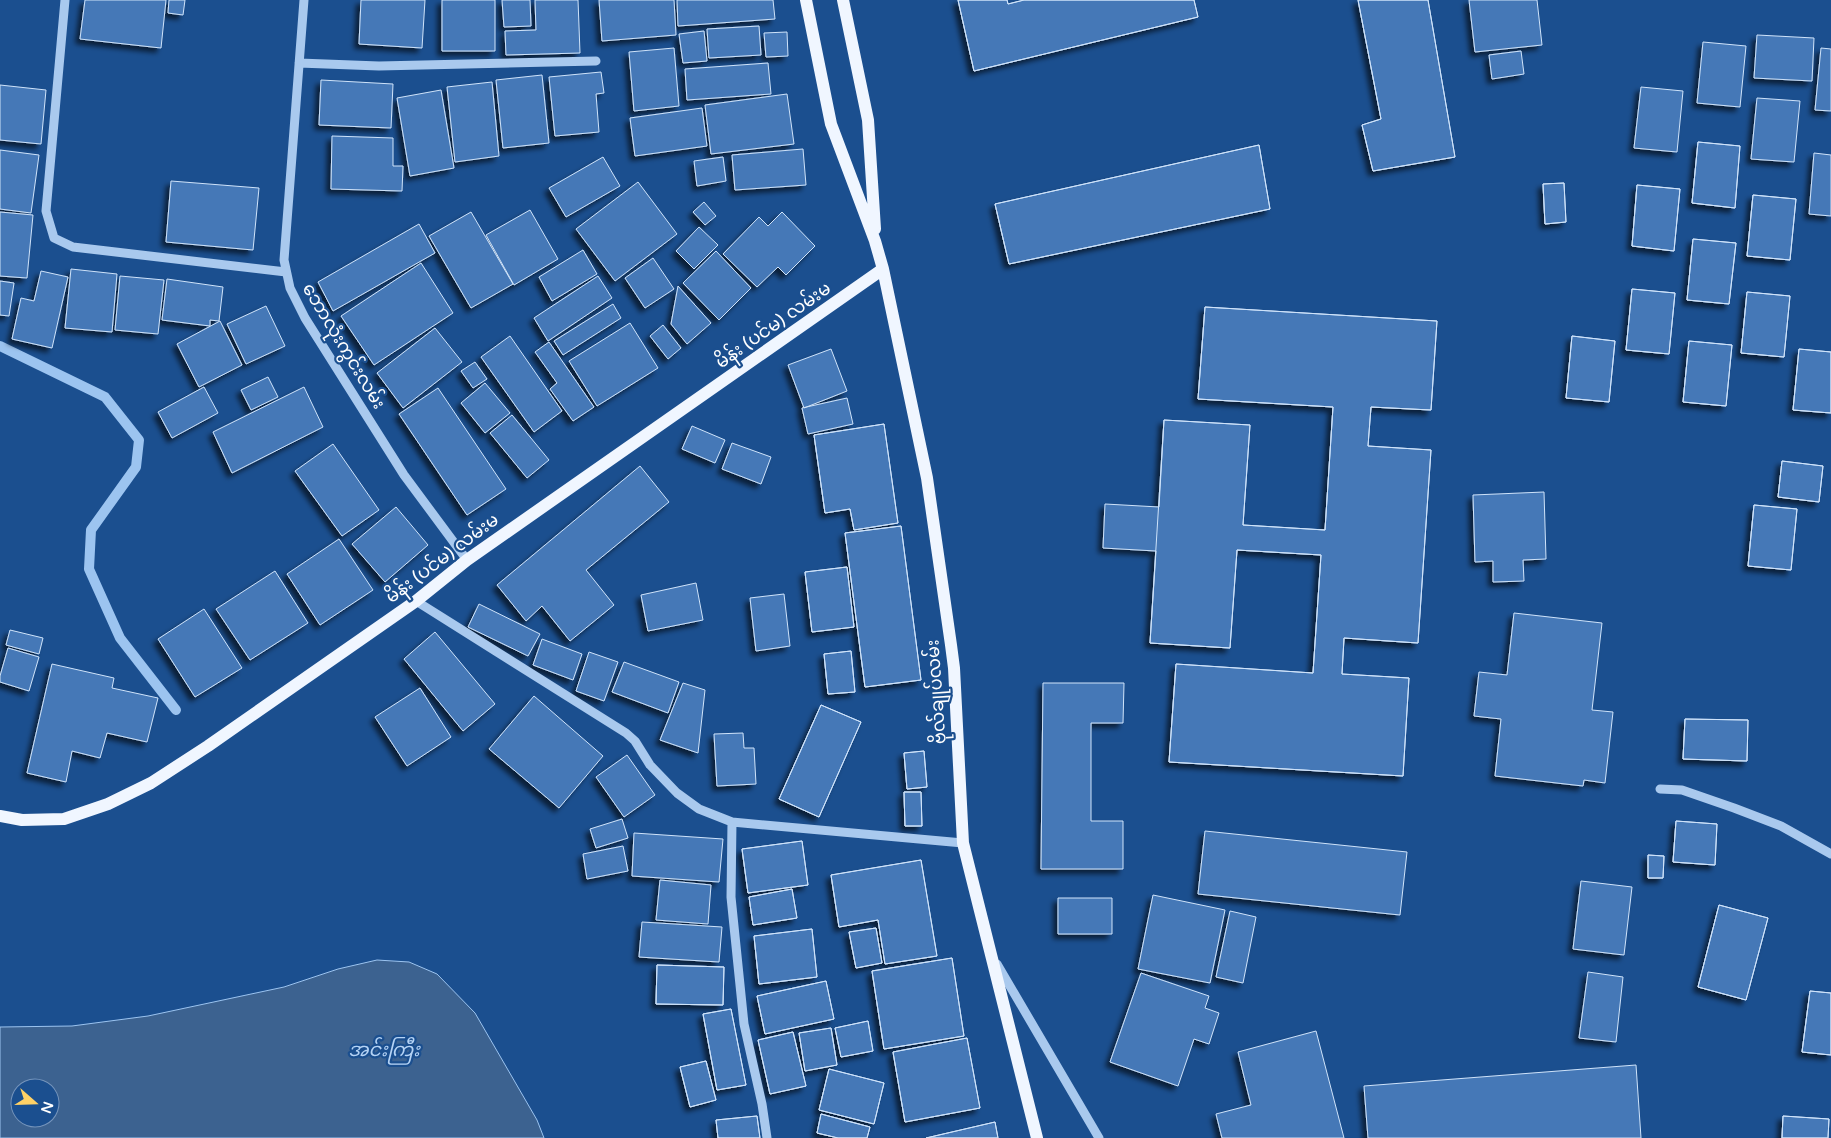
<svg xmlns="http://www.w3.org/2000/svg" width="1831" height="1138" font-family="'Varela Round','Noto Sans Myanmar',sans-serif">
<style>
.water{fill:#3c6290;stroke:#9cc4f0;fill-rule:evenodd}
.lines{fill:none;stroke-linecap:round;stroke-linejoin:round}
.stream{stroke:#9cc4f0;stroke-width:10}
.building{fill:#4478b7;stroke:#cfe3fa;filter:url(#shadow)}
.minor{stroke:#a9c9ee;stroke-width:9}
.major{stroke:#f0f6ff;stroke-width:12}
.labels{text-anchor:middle;stroke-width:4.5;stroke-linejoin:round;paint-order:stroke}
.street-label{font-size:18px;fill:#fff;stroke:#1b4f8f}
.water-label{font-size:19px;font-style:italic;fill:#b5d3f5;stroke:#1b4f8f}
</style>
<defs>
<filter id="shadow"><feDropShadow dx="-4.5" dy="4.5" stdDeviation="2.5" flood-color="#0009"/></filter>
</defs>
<rect width="100%" height="100%" fill="#1b4f8f"/>
<path class="water" d="M 377,960 L 409,962 L 437,974 L 475,1013 L 537,1120 L 544,1138 L 0,1138 L 0,1027 L 72,1026 L 148,1016 L 284,987 L 338,969 ZM 20,1088 L 50,1088 L 50,1118 L 20,1118 Z"/>
<g class="lines">
<path class="stream" d="M 0,346 L 105,397 L 139,440 L 136,467 L 91,530 L 89,569 L 120,638 L 176,710"/>
</g>
<path class="building" d="M 85,0 L 166,0 L 161,48 L 80,39 Z
M 169,0 L 185,0 L 183,15 L 168,13 Z
M 361,0 L 425,0 L 422,48 L 359,44 Z
M 442,0 L 495,0 L 495,51 L 442,51 Z
M 502,0 L 530,0 L 531,26 L 504,27 Z
M 535,0 L 578,0 L 580,53 L 506,55 L 505,31 L 536,30 Z
M 599,0 L 674,0 L 676,35 L 602,41 Z
M 677,0 L 773,0 L 775,19 L 678,26 Z
M 958,0 L 1007,0 L 1008,4 L 1024,0 L 1194,0 L 1198,17 L 974,71 Z
M 958,0 L 1007,0 L 1008,4 L 1024,0 L 1194,0 L 1198,17 L 974,71 Z
M 1358,0 L 1428,0 L 1455,157 L 1373,171 L 1362,125 L 1381,119 Z
M 1358,0 L 1428,0 L 1455,157 L 1373,171 L 1362,125 L 1381,119 Z
M 1469,0 L 1537,0 L 1542,45 L 1475,52 Z
M 759,26 L 761,55 L 709,58 L 707,29 Z
M 704,31 L 707,61 L 683,63 L 679,34 Z
M 787,32 L 788,56 L 766,57 L 764,33 Z
M 1757,35 L 1814,38 L 1812,81 L 1754,78 Z
M 1703,42 L 1746,46 L 1740,107 L 1697,103 Z
M 674,48 L 679,106 L 634,111 L 629,52 Z
M 1821,48 L 1831,49 L 1831,111 L 1815,110 Z
M 1521,51 L 1524,74 L 1492,79 L 1489,55 Z
M 768,63 L 771,94 L 687,100 L 685,69 Z
M 601,72 L 604,93 L 596,94 L 599,132 L 555,136 L 549,77 Z
M 542,75 L 549,143 L 503,148 L 496,80 Z
M 321,80 L 393,84 L 391,128 L 319,125 Z
M 492,82 L 499,156 L 455,162 L 447,87 Z
M 0,85 L 46,90 L 41,144 L 0,140 Z
M 1641,87 L 1683,91 L 1677,152 L 1634,148 Z
M 441,90 L 454,168 L 410,176 L 397,98 Z
M 787,94 L 794,144 L 711,154 L 705,105 Z
M 1757,98 L 1800,101 L 1794,162 L 1751,159 Z
M 702,108 L 707,146 L 635,156 L 630,118 Z
M 332,136 L 393,138 L 393,166 L 403,166 L 402,191 L 331,189 Z
M 1698,142 L 1740,146 L 1735,208 L 1692,203 Z
M 1698,142 L 1740,146 L 1735,208 L 1692,203 Z
M 1259,145 L 1270,209 L 1009,264 L 995,204 Z
M 1259,145 L 1270,209 L 1009,264 L 995,204 Z
M 803,149 L 806,185 L 735,190 L 732,155 Z
M 0,150 L 39,155 L 31,213 L 0,209 Z
M 1814,153 L 1831,155 L 1831,216 L 1809,214 Z
M 603,157 L 620,186 L 566,217 L 549,188 Z
M 723,157 L 726,181 L 697,186 L 694,161 Z
M 171,181 L 259,188 L 253,250 L 166,242 Z
M 638,182 L 677,234 L 615,281 L 576,229 Z
M 1564,183 L 1566,222 L 1545,224 L 1543,184 Z
M 1564,183 L 1566,222 L 1545,224 L 1543,184 Z
M 1637,185 L 1680,189 L 1674,251 L 1632,246 Z
M 1637,185 L 1680,189 L 1674,251 L 1632,246 Z
M 1753,195 L 1796,199 L 1790,260 L 1747,256 Z
M 1753,195 L 1796,199 L 1790,260 L 1747,256 Z
M 704,202 L 716,216 L 705,225 L 693,212 Z
M 530,210 L 558,259 L 514,285 L 486,235 Z
M 0,212 L 33,215 L 27,278 L 0,276 Z
M 471,212 L 513,284 L 471,308 L 429,236 Z
M 782,212 L 815,246 L 786,275 L 778,267 L 757,287 L 723,254 L 759,217 L 768,226 Z
M 419,224 L 435,253 L 333,311 L 318,282 Z
M 699,227 L 718,245 L 694,269 L 676,251 Z
M 1693,239 L 1736,243 L 1729,304 L 1687,300 Z
M 1693,239 L 1736,243 L 1729,304 L 1687,300 Z
M 583,250 L 597,274 L 552,301 L 539,277 Z
M 716,251 L 751,288 L 719,320 L 683,283 Z
M 653,258 L 674,289 L 645,308 L 625,278 Z
M 421,263 L 453,313 L 374,365 L 341,316 Z
M 71,269 L 117,274 L 112,332 L 65,328 Z
M 41,271 L 68,277 L 52,348 L 12,339 L 21,298 L 34,301 Z
M 120,276 L 164,280 L 158,334 L 115,330 Z
M 598,276 L 612,298 L 548,341 L 534,318 Z
M 167,279 L 223,287 L 219,321 L 210,320 L 210,326 L 162,320 Z
M 0,281 L 14,283 L 9,316 L 0,315 Z
M 678,286 L 711,323 L 687,344 L 671,324 Z
M 1632,289 L 1675,293 L 1669,354 L 1626,350 Z
M 1632,289 L 1675,293 L 1669,354 L 1626,350 Z
M 1747,292 L 1790,296 L 1784,357 L 1741,353 Z
M 1747,292 L 1790,296 L 1784,357 L 1741,353 Z
M 613,304 L 621,318 L 563,355 L 554,341 Z
M 266,306 L 285,346 L 246,364 L 227,324 Z
M 1205,307 L 1437,321 L 1431,410 L 1371,407 L 1368,446 L 1431,450 L 1418,643 L 1344,638 L 1342,674 L 1409,678 L 1403,776 L 1169,762 L 1176,664 L 1313,673 L 1321,555 L 1237,550 L 1230,648 L 1150,643 L 1164,420 L 1250,425 L 1243,525 L 1325,530 L 1333,407 L 1198,399 Z
M 1205,307 L 1437,321 L 1431,410 L 1371,407 L 1368,446 L 1431,450 L 1418,643 L 1344,638 L 1342,674 L 1409,678 L 1403,776 L 1169,762 L 1176,664 L 1313,673 L 1321,555 L 1237,550 L 1230,648 L 1150,643 L 1156,551 L 1103,548 L 1105,504 L 1159,507 L 1164,420 L 1250,425 L 1243,525 L 1325,530 L 1333,407 L 1198,399 Z
M 220,321 L 242,365 L 199,387 L 177,344 Z
M 630,323 L 658,368 L 597,406 L 569,361 Z
M 663,325 L 681,348 L 668,359 L 650,336 Z
M 435,328 L 462,362 L 403,408 L 377,373 Z
M 510,336 L 562,411 L 534,432 L 481,357 Z
M 1572,336 L 1615,341 L 1609,402 L 1566,398 Z
M 1572,336 L 1615,341 L 1609,402 L 1566,398 Z
M 1689,341 L 1732,345 L 1726,406 L 1683,402 Z
M 1689,341 L 1732,345 L 1726,406 L 1683,402 Z
M 549,342 L 594,407 L 573,421 L 550,389 L 557,383 L 535,352 Z
M 831,349 L 847,391 L 804,408 L 788,365 Z
M 1799,349 L 1831,352 L 1831,413 L 1793,410 Z
M 1799,349 L 1831,352 L 1831,413 L 1793,410 Z
M 475,362 L 487,379 L 473,388 L 461,371 Z
M 268,377 L 278,397 L 251,410 L 241,390 Z
M 485,383 L 510,413 L 485,433 L 461,403 Z
M 204,387 L 218,413 L 172,438 L 158,412 Z
M 304,387 L 323,427 L 232,473 L 213,432 Z
M 438,388 L 506,489 L 467,515 L 399,414 Z
M 847,398 L 853,424 L 808,434 L 802,408 Z
M 512,415 L 549,460 L 527,478 L 490,433 Z
M 884,424 L 898,523 L 854,530 L 850,509 L 825,513 L 814,435 Z
M 884,424 L 898,523 L 854,530 L 850,509 L 825,513 L 814,435 Z
M 692,426 L 725,440 L 715,463 L 682,449 Z
M 732,443 L 771,457 L 761,484 L 722,469 Z
M 333,444 L 379,510 L 342,536 L 295,471 Z
M 1782,461 L 1823,466 L 1819,502 L 1778,497 Z
M 1782,461 L 1823,466 L 1819,502 L 1778,497 Z
M 640,466 L 669,502 L 586,570 L 614,605 L 570,641 L 542,606 L 526,621 L 497,585 Z
M 1544,492 L 1546,559 L 1523,560 L 1524,581 L 1493,582 L 1493,561 L 1475,562 L 1473,495 Z
M 1754,505 L 1797,509 L 1791,570 L 1748,566 Z
M 1754,505 L 1797,509 L 1791,570 L 1748,566 Z
M 396,507 L 428,545 L 385,582 L 352,544 Z
M 901,526 L 921,680 L 865,687 L 845,533 Z
M 901,526 L 921,680 L 865,687 L 845,533 Z
M 339,539 L 373,590 L 320,625 L 287,574 Z
M 847,567 L 854,627 L 812,632 L 805,572 Z
M 847,567 L 854,627 L 812,632 L 805,572 Z
M 275,571 L 308,623 L 250,660 L 216,609 Z
M 696,583 L 703,620 L 648,631 L 641,595 Z
M 784,594 L 790,646 L 756,651 L 750,598 Z
M 479,604 L 540,634 L 528,656 L 468,627 Z
M 204,609 L 242,668 L 195,697 L 158,639 Z
M 1514,613 L 1602,623 L 1592,710 L 1613,712 L 1605,783 L 1584,780 L 1583,786 L 1495,776 L 1501,719 L 1474,716 L 1479,672 L 1507,675 Z
M 10,630 L 43,638 L 39,654 L 6,645 Z
M 435,632 L 495,704 L 463,731 L 404,659 Z
M 542,639 L 582,654 L 573,680 L 533,665 Z
M 8,648 L 39,657 L 29,691 L 0,682 L 0,676 Z
M 851,651 L 855,692 L 828,694 L 824,654 Z
M 851,651 L 855,692 L 828,694 L 824,654 Z
M 589,652 L 618,662 L 604,701 L 576,691 Z
M 624,662 L 679,682 L 668,713 L 612,692 Z
M 52,664 L 114,678 L 112,688 L 158,698 L 147,742 L 107,733 L 100,758 L 72,751 L 66,782 L 27,773 Z
M 683,683 L 705,690 L 698,753 L 660,740 Z
M 1043,683 L 1124,683 L 1123,723 L 1091,723 L 1091,821 L 1123,821 L 1123,869 L 1041,869 Z
M 420,688 L 451,737 L 407,766 L 375,717 Z
M 534,696 L 603,756 L 559,808 L 489,749 Z
M 821,705 L 861,722 L 819,817 L 779,799 Z
M 821,705 L 861,722 L 819,817 L 779,799 Z
M 1685,719 L 1748,720 L 1747,761 L 1683,759 Z
M 1685,719 L 1748,720 L 1747,761 L 1683,759 Z
M 743,733 L 744,748 L 754,748 L 756,784 L 717,786 L 714,734 Z
M 924,751 L 927,787 L 907,789 L 904,753 Z
M 924,751 L 927,787 L 907,789 L 904,753 Z
M 627,755 L 655,795 L 624,817 L 596,777 Z
M 904,792 L 921,792 L 922,826 L 905,826 Z
M 904,792 L 921,792 L 922,826 L 905,826 Z
M 622,819 L 628,838 L 596,848 L 590,829 Z
M 1676,821 L 1717,824 L 1715,865 L 1673,862 Z
M 1676,821 L 1717,824 L 1715,865 L 1673,862 Z
M 1205,831 L 1407,852 L 1400,915 L 1198,894 Z
M 634,833 L 723,839 L 719,882 L 632,876 Z
M 802,841 L 808,885 L 748,893 L 742,849 Z
M 802,841 L 808,885 L 748,893 L 742,849 Z
M 623,846 L 628,871 L 587,879 L 583,854 Z
M 1648,855 L 1664,856 L 1663,878 L 1648,878 Z
M 1648,855 L 1664,856 L 1663,878 L 1648,878 Z
M 921,860 L 937,956 L 885,964 L 878,920 L 839,927 L 831,875 Z
M 921,860 L 937,956 L 885,964 L 878,920 L 839,927 L 831,875 Z
M 660,880 L 711,885 L 708,924 L 656,920 Z
M 1581,881 L 1632,887 L 1624,955 L 1573,949 Z
M 792,889 L 797,918 L 753,925 L 749,897 Z
M 792,889 L 797,918 L 753,925 L 749,897 Z
M 1153,895 L 1225,910 L 1210,983 L 1138,969 Z
M 1058,898 L 1112,898 L 1112,934 L 1058,934 Z
M 1719,905 L 1768,918 L 1746,1000 L 1698,987 Z
M 1719,905 L 1768,918 L 1746,1000 L 1698,987 Z
M 1230,911 L 1256,917 L 1243,983 L 1216,977 Z
M 642,922 L 722,927 L 719,962 L 639,957 Z
M 876,928 L 882,963 L 856,968 L 849,932 Z
M 876,928 L 882,963 L 856,968 L 849,932 Z
M 812,929 L 817,977 L 759,984 L 754,936 Z
M 812,929 L 817,977 L 759,984 L 754,936 Z
M 952,958 L 964,1036 L 884,1049 L 872,971 Z
M 952,958 L 964,1036 L 884,1049 L 872,971 Z
M 657,965 L 724,967 L 723,1005 L 656,1004 Z
M 657,965 L 724,967 L 723,1005 L 656,1004 Z
M 1588,972 L 1623,977 L 1616,1042 L 1579,1038 Z
M 1141,973 L 1209,996 L 1205,1008 L 1219,1013 L 1209,1044 L 1194,1039 L 1178,1086 L 1110,1062 Z
M 826,981 L 834,1019 L 765,1034 L 757,996 Z
M 826,981 L 834,1019 L 765,1034 L 757,996 Z
M 1810,991 L 1831,993 L 1831,1055 L 1802,1052 Z
M 1810,991 L 1831,993 L 1831,1055 L 1802,1052 Z
M 731,1009 L 746,1085 L 717,1090 L 703,1014 Z
M 731,1009 L 746,1085 L 717,1090 L 703,1014 Z
M 868,1021 L 873,1051 L 841,1057 L 835,1028 Z
M 868,1021 L 873,1051 L 841,1057 L 835,1028 Z
M 831,1028 L 837,1065 L 805,1071 L 799,1033 Z
M 831,1028 L 837,1065 L 805,1071 L 799,1033 Z
M 1316,1031 L 1344,1138 L 1222,1138 L 1216,1114 L 1251,1105 L 1238,1052 Z
M 793,1032 L 806,1086 L 770,1094 L 758,1040 Z
M 793,1032 L 806,1086 L 770,1094 L 758,1040 Z
M 967,1038 L 980,1108 L 905,1122 L 893,1052 Z
M 967,1038 L 980,1108 L 905,1122 L 893,1052 Z
M 706,1061 L 716,1100 L 690,1107 L 680,1067 Z
M 706,1061 L 716,1100 L 690,1107 L 680,1067 Z
M 1636,1065 L 1641,1138 L 1368,1138 L 1364,1086 Z
M 829,1069 L 884,1083 L 874,1124 L 819,1110 Z
M 829,1069 L 884,1083 L 874,1124 L 819,1110 Z
M 821,1114 L 870,1127 L 867,1138 L 838,1138 L 817,1133 Z
M 821,1114 L 870,1127 L 867,1138 L 838,1138 L 817,1133 Z
M 757,1116 L 760,1138 L 718,1138 L 716,1120 Z
M 757,1116 L 760,1138 L 718,1138 L 716,1120 Z
M 1783,1116 L 1829,1119 L 1828,1138 L 1782,1138 Z
M 1783,1116 L 1829,1119 L 1828,1138 L 1782,1138 Z
M 995,1122 L 998,1138 L 926,1138 Z
M 995,1122 L 998,1138 L 926,1138 Z"/>
<g class="lines">
<path class="minor" d="M 65,0 L 46,211 L 54,238 L 73,247 L 286,272
M 304,0 L 284,260 L 290,288 L 305,318 L 404,475 L 467,560
M 299,63 L 379,66 L 596,61
M 416,601 L 626,733 L 635,741 L 650,765 L 677,793 L 699,809 L 732,822 L 963,843
M 1660,789 L 1682,790 L 1734,808 L 1781,826 L 1831,854
M 732,822 L 731,897 L 744,1024 L 762,1104 L 767,1138
M 997,964 L 1099,1138"/>
<path class="major" d="M 806,0 L 831,124 L 875,241 L 883,269 L 927,478 L 951,645 L 954,668 L 963,843 L 1037,1138
M 843,0 L 868,120 L 875,229
M 0,816 L 22,820 L 64,819 L 108,804 L 151,783 L 208,746 L 416,601 L 467,560 L 883,269"/>
</g>
<g class="labels">
<g class="street-label">
<text transform="translate(773 325) rotate(-35)" y="6">မိန်း (ပင်မ) လမ်းမ</text>
<text transform="translate(344 346) rotate(59)" y="6">‌ဘောလုံးကွင်းလမ်း</text>
<text transform="translate(442 558) rotate(-37)" y="6">မိန်း (ပင်မ) လမ်းမ</text>
<text transform="translate(936 692) rotate(-94)" y="6">ဗိုလ်‌ချုပ်‌လမ်း</text>
</g>
<g class="water-label">
<text x="384" y="1056">အင်းကြီး</text>
</g>
</g>
<g transform="translate(35 1103) rotate(110)"><circle r="24" fill="#1b4f8f" stroke="#7695bc"/>
<path d="M0-4L9 19L0 12L-9 19Z" fill="#ffd166"/>
<text y="-8" font-size="14" font-weight="bold" text-anchor="middle" fill="#ffffff">N</text>
</g>
</svg>
